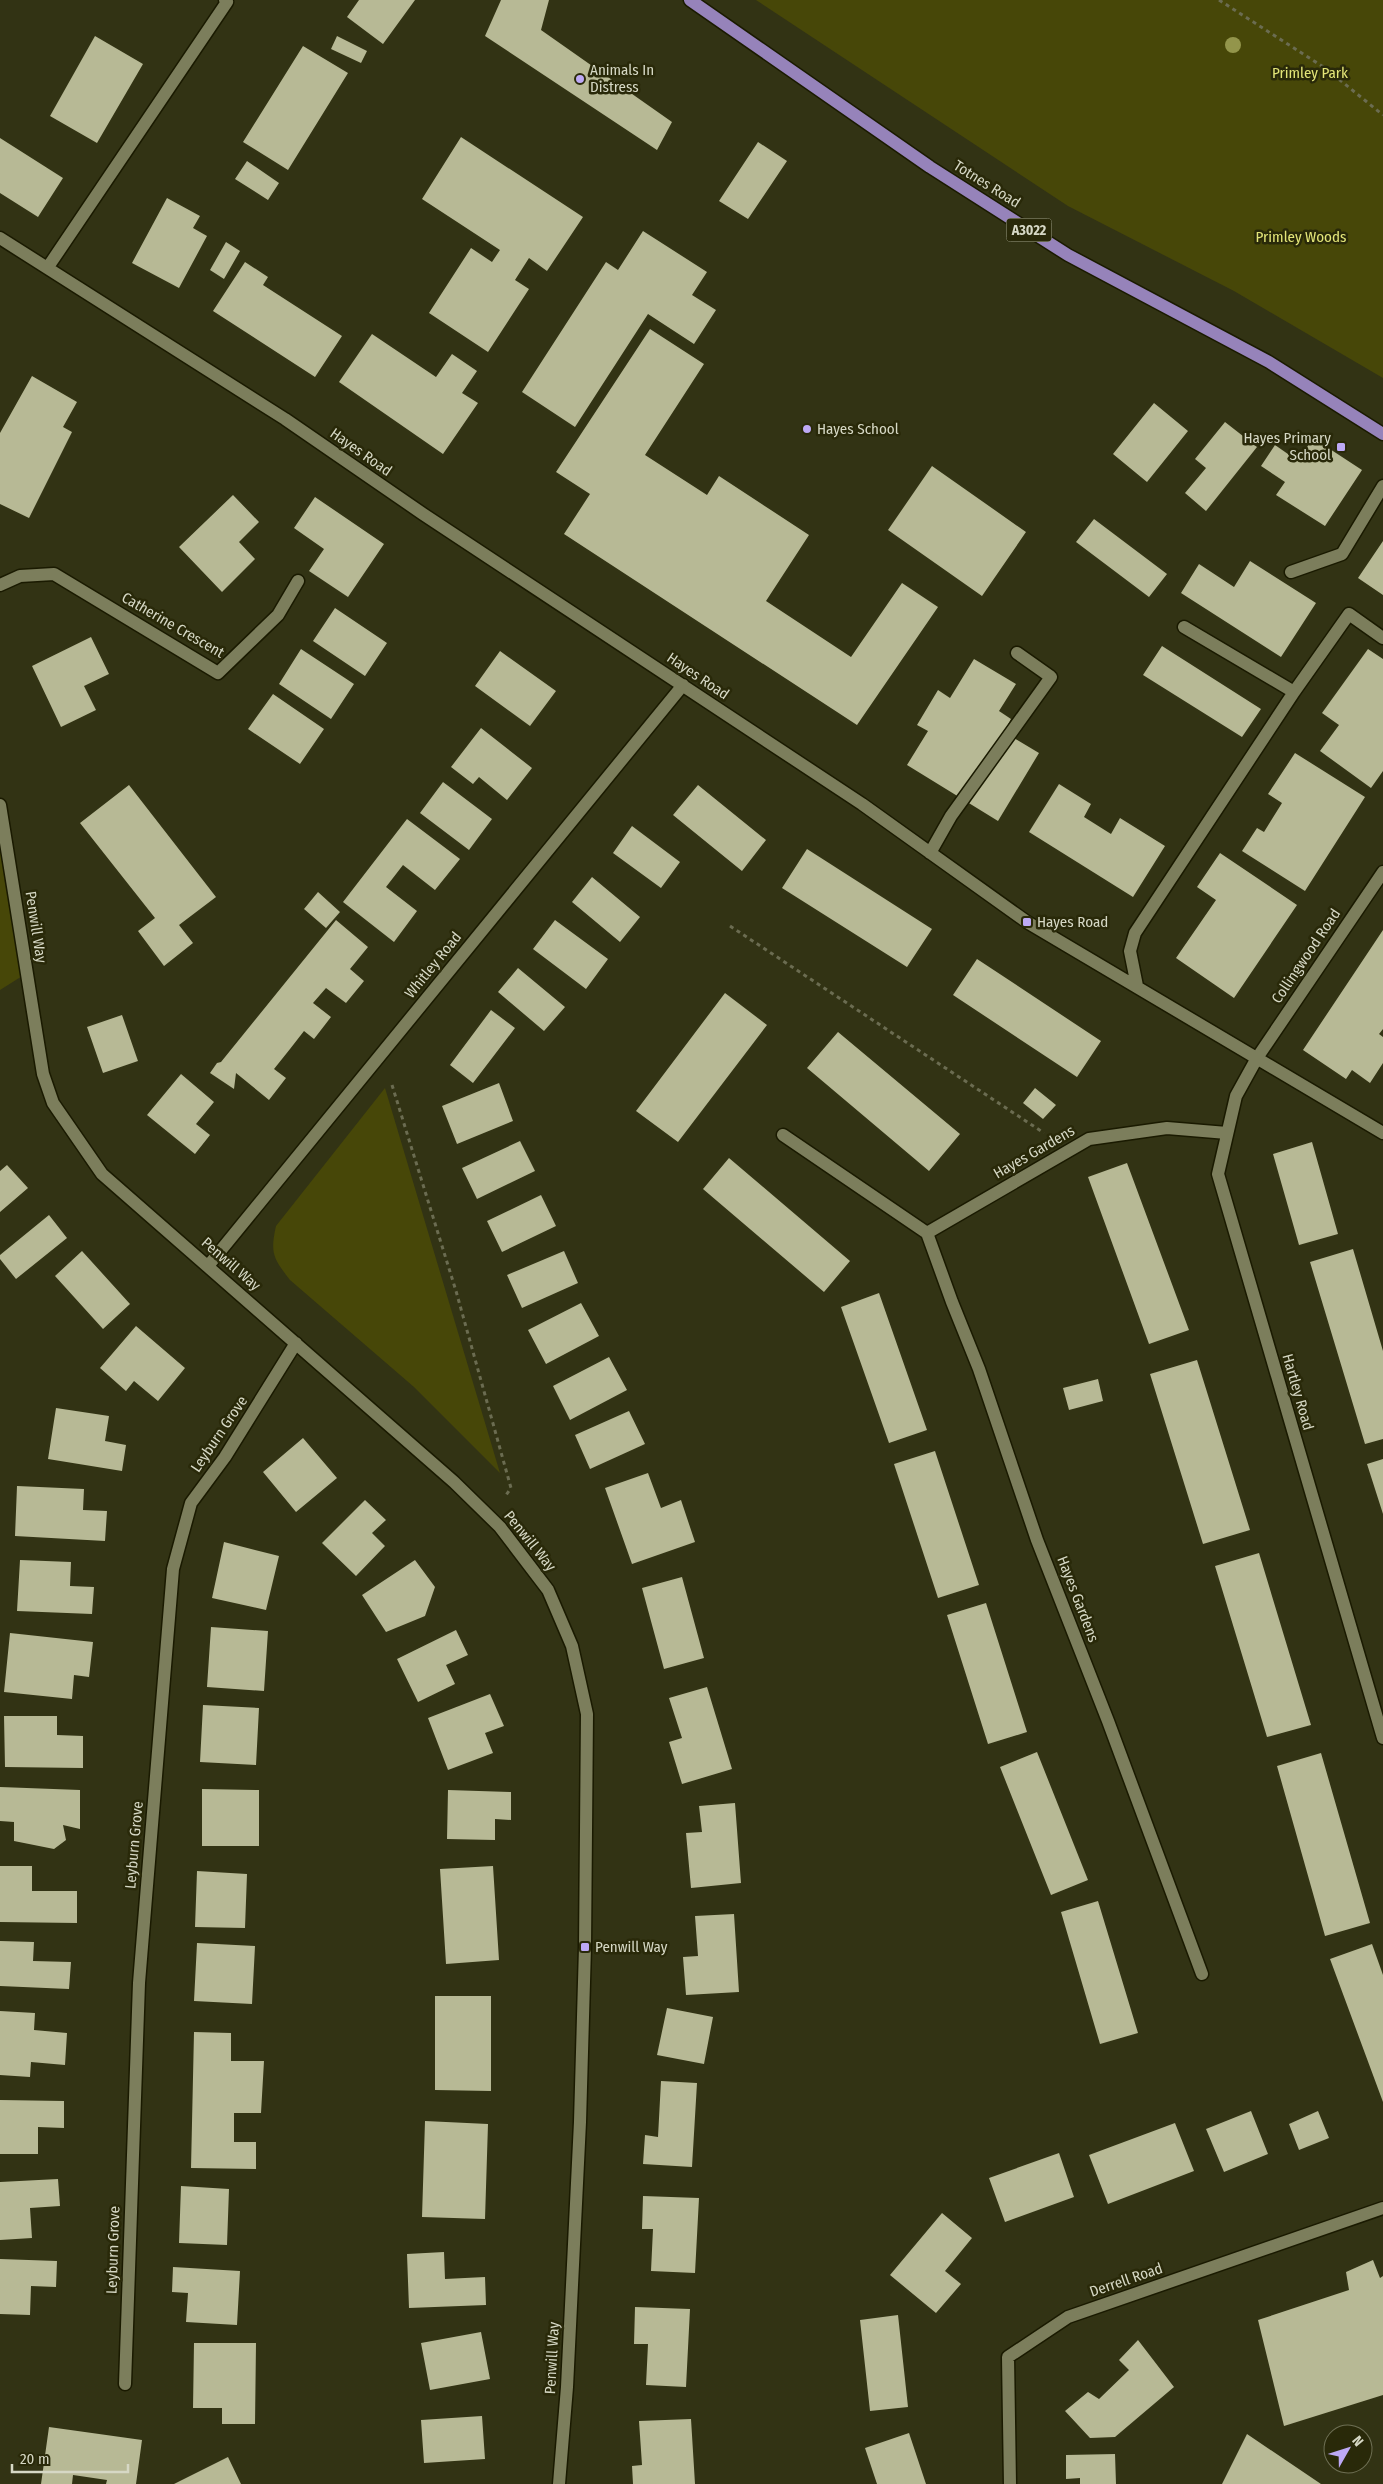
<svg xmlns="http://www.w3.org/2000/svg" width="1383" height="2484" font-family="'Fira Sans Condensed',sans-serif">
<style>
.green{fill:#474708}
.building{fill:#b7b995}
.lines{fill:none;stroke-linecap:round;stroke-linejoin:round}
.minor-casing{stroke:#1a1a00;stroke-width:15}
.major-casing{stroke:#1a1a00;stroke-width:15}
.path{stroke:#6b6c51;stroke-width:3;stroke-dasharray:4 4;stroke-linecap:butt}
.minor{stroke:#7c7e5c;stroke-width:12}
.major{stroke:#9683ba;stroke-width:12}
.tree{fill:#93954b}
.poi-dot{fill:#bda9f5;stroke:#292909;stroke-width:2}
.labels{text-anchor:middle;stroke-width:5;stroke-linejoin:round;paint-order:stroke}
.shield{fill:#292909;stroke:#a2a48d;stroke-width:1}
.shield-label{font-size:14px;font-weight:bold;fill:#d6d8c5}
.poi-label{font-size:15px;fill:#d6d8c5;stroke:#292909;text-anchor:start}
.park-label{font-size:15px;fill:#e3e578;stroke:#292909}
.street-label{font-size:15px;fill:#d6d8c5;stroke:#292909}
</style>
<rect width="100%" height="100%" fill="#323314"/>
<path class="green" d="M 756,0 L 1383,0 L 1383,378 L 1234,291 L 1068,206 Z
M 0,805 L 27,973 L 0,990 Z
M 385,1088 L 500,1473 L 414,1387 L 290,1280 C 273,1258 270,1253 276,1226 Z"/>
<path class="building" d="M 359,0 L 415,0 L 383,44 L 347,17 Z
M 501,0 L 549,0 L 541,30 L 672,122 L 657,150 L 485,36 Z
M 95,36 L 143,64 L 97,143 L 50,116 Z
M 337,36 L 367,51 L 361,63 L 331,49 Z
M 303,46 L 348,73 L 288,170 L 243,142 Z
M 461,137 L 583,217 L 547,271 L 529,258 L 515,280 L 529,289 L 488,352 L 429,313 L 471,248 L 492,262 L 500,250 L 422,199 Z
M 0,138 L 63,178 L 38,217 L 0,193 Z
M 758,142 L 787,161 L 748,219 L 719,201 Z
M 247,161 L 279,183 L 268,200 L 235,179 Z
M 167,198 L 200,216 L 193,228 L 207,236 L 179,288 L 132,263 Z
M 643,231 L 707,272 L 692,295 L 716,310 L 694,344 L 648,314 L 575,427 L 522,392 L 606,262 L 618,270 Z
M 226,242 L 240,251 L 224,279 L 210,270 Z
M 245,262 L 268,277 L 263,285 L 342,336 L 315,377 L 213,311 Z
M 650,329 L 704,364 L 645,455 L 707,495 L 719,476 L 809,535 L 766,601 L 851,657 L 902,583 L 938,607 L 857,725 L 564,534 L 590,494 L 556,472 Z
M 372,334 L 436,377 L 452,354 L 477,371 L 462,393 L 478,403 L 443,454 L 339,382 Z
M 32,376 L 77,402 L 63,427 L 72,432 L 29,518 L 0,504 L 0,433 Z
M 1154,403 L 1188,431 L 1147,482 L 1113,454 Z
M 1225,422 L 1257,447 L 1206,511 L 1185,493 L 1206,468 L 1195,459 Z
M 1313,438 L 1362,470 L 1325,526 L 1276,495 L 1285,482 L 1261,466 L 1275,445 L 1298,461 Z
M 932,466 L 1026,532 L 982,596 L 888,530 Z
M 233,495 L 259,522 L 239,542 L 255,559 L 222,592 L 179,547 Z
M 315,497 L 384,544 L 348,597 L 309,571 L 324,549 L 294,528 Z
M 1094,519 L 1167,574 L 1149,597 L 1076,542 Z
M 1383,541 L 1383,595 L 1358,578 Z
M 1250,561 L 1316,603 L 1281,657 L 1181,593 L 1199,564 L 1234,587 Z
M 335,608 L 387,643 L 365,676 L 313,641 Z
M 91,637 L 109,674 L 84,686 L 96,710 L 61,727 L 32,666 Z
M 1162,646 L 1261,709 L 1242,737 L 1143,675 Z
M 301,649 L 354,684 L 331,719 L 279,684 Z
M 1368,649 L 1383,659 L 1383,771 L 1371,788 L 1320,751 L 1339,725 L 1322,713 Z
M 500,651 L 556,691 L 530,726 L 475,686 Z
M 974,659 L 1016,684 L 999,711 L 1011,719 L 1004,732 L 1039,753 L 998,821 L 907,765 L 928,731 L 917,725 L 938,690 L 950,698 Z
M 273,694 L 324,729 L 300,764 L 248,729 Z
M 481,728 L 532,768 L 507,800 L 479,777 L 473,784 L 451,767 Z
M 1295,753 L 1365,797 L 1305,891 L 1242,851 L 1257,828 L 1264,832 L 1282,803 L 1268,794 Z
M 443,782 L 492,819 L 469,850 L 420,813 Z
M 1059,784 L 1091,804 L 1084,817 L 1111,834 L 1120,818 L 1165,846 L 1133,897 L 1029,832 Z
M 129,785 L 216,897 L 179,925 L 193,943 L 164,966 L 138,931 L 155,918 L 80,823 Z
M 698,785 L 766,840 L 742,871 L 673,815 Z
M 407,819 L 460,859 L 435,890 L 403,865 L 386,887 L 417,911 L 394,942 L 343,902 Z
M 632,826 L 680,862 L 661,888 L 613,853 Z
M 807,849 L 932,929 L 907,967 L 782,888 Z
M 1220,853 L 1297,905 L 1234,998 L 1176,958 L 1216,900 L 1197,887 Z
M 592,877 L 640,917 L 620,942 L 572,902 Z
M 318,892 L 340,912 L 326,928 L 304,909 Z
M 336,920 L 368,947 L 350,969 L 364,981 L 346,1003 L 326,988 L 313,1003 L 331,1017 L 314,1039 L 304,1031 L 290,1049 L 274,1069 L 286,1078 L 269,1100 L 236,1073 L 234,1089 L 210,1073 L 217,1063 L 221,1062 Z
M 555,920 L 608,959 L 586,989 L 533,949 Z
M 1383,930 L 1383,1029 L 1379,1034 L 1383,1037 L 1383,1063 L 1370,1083 L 1352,1070 L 1346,1079 L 1303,1050 Z
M 977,959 L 1101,1041 L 1077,1077 L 953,995 Z
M 518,968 L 565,1007 L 544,1031 L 498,992 Z
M 725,993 L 767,1025 L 678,1142 L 636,1111 Z
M 491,1010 L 515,1028 L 473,1083 L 450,1065 Z
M 122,1015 L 138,1061 L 103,1073 L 87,1027 Z
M 838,1032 L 960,1134 L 929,1171 L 807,1068 Z
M 181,1074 L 214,1102 L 196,1124 L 210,1135 L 195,1154 L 147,1115 Z
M 499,1083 L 513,1121 L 457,1144 L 442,1106 Z
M 1035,1088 L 1056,1105 L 1043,1119 L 1023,1103 Z
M 520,1141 L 535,1171 L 477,1199 L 462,1168 Z
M 1312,1142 L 1338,1234 L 1299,1245 L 1273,1154 Z
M 729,1158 L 850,1261 L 824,1292 L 703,1189 Z
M 1127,1163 L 1189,1330 L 1149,1344 L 1088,1177 Z
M 7,1165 L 28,1188 L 0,1212 L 0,1171 Z
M 541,1195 L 556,1226 L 502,1252 L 487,1221 Z
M 49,1215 L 67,1238 L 16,1279 L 0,1259 L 0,1255 Z
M 1353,1249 L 1383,1351 L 1383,1439 L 1365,1444 L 1310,1262 Z
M 82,1251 L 130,1304 L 103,1329 L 55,1276 Z
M 564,1251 L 578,1283 L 522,1308 L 507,1275 Z
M 879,1293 L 927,1430 L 889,1443 L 841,1307 Z
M 581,1303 L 599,1336 L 546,1364 L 528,1330 Z
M 136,1326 L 185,1368 L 158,1401 L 134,1381 L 126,1391 L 100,1368 Z
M 609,1357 L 627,1390 L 570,1420 L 553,1386 Z
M 1197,1360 L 1250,1530 L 1203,1544 L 1150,1374 Z
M 1098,1379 L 1103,1401 L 1069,1410 L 1063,1388 Z
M 56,1408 L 109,1416 L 105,1441 L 126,1445 L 122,1471 L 48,1459 Z
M 629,1411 L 645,1444 L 590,1469 L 575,1435 Z
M 303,1438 L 337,1478 L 296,1512 L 263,1472 Z
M 935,1451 L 979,1585 L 938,1598 L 894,1464 Z
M 1383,1459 L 1383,1514 L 1367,1464 Z
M 648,1473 L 661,1508 L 681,1500 L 695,1542 L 632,1564 L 605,1488 Z
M 17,1486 L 84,1489 L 83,1510 L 107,1511 L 105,1541 L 15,1536 Z
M 365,1500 L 386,1520 L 372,1533 L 385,1546 L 356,1576 L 322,1543 Z
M 224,1542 L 279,1556 L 266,1610 L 212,1598 Z
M 1259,1553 L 1311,1725 L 1267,1737 L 1215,1566 Z
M 20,1560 L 71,1562 L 70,1586 L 94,1587 L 92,1614 L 17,1611 Z
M 415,1560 L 435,1587 L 425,1616 L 386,1632 L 362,1595 Z
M 682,1577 L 704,1658 L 664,1669 L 642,1588 Z
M 986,1603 L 1027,1732 L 988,1744 L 947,1615 Z
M 211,1627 L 268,1631 L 264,1691 L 207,1687 Z
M 456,1630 L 468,1655 L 446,1665 L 455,1684 L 418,1702 L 397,1659 Z
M 10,1633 L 93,1642 L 89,1677 L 74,1675 L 72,1699 L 4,1692 Z
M 707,1687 L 732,1769 L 682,1784 L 669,1742 L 682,1738 L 669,1698 Z
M 490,1694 L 504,1726 L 485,1733 L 493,1753 L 448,1770 L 428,1718 Z
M 203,1705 L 259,1708 L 256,1765 L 200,1762 Z
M 4,1716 L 57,1716 L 57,1735 L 83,1736 L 83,1768 L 5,1767 Z
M 1037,1752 L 1088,1880 L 1051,1895 L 1000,1767 Z
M 1321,1753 L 1370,1923 L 1325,1936 L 1277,1766 Z
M 0,1787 L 80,1790 L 80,1829 L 63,1825 L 66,1840 L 54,1849 L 14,1841 L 14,1822 L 0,1821 Z
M 202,1789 L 259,1790 L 259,1846 L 202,1846 Z
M 448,1790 L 511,1792 L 511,1820 L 495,1819 L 495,1840 L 447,1839 Z
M 735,1803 L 741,1883 L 691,1888 L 686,1833 L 702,1832 L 699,1806 Z
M 0,1866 L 32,1866 L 32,1891 L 77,1891 L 77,1923 L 0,1922 Z
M 493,1866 L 499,1960 L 446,1964 L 440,1869 Z
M 197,1871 L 247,1874 L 245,1928 L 195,1927 Z
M 1098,1901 L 1138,2033 L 1100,2044 L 1061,1912 Z
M 734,1914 L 739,1992 L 686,1995 L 683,1957 L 698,1956 L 695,1916 Z
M 0,1941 L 34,1942 L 33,1961 L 71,1962 L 69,1989 L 0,1986 Z
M 197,1943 L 255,1946 L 252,2004 L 194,2001 Z
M 1372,1944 L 1383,1975 L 1383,2102 L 1330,1959 Z
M 435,1996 L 491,1996 L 491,2091 L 435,2090 Z
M 667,2008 L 713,2017 L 704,2064 L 657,2055 Z
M 0,2011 L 35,2013 L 34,2030 L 67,2033 L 65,2065 L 31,2062 L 30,2077 L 0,2075 Z
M 194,2032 L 231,2033 L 231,2061 L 264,2061 L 261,2113 L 234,2113 L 234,2142 L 256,2142 L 256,2169 L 191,2168 Z
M 661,2081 L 697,2083 L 692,2167 L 643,2164 L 645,2135 L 658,2137 Z
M 0,2100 L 64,2101 L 64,2128 L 38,2127 L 38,2154 L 0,2154 Z
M 1251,2111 L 1268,2154 L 1224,2172 L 1206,2129 Z
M 1318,2111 L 1329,2138 L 1299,2150 L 1289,2124 Z
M 425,2121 L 488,2124 L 485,2219 L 422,2217 Z
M 1175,2123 L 1194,2171 L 1108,2204 L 1089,2155 Z
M 1059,2153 L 1074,2197 L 1005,2222 L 989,2178 Z
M 58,2179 L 60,2206 L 30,2208 L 32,2238 L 0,2240 L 0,2182 Z
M 181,2186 L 229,2189 L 227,2245 L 179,2243 Z
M 643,2196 L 699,2198 L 695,2273 L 651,2271 L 653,2229 L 642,2229 Z
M 942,2213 L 972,2238 L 945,2271 L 961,2284 L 936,2313 L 890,2275 Z
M 444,2252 L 445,2279 L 485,2277 L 486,2305 L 409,2308 L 407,2254 Z
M 0,2259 L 57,2261 L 56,2287 L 31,2286 L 30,2315 L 0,2314 Z
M 1373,2260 L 1380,2278 L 1383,2276 L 1383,2395 L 1284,2426 L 1258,2320 L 1349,2290 L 1346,2272 Z
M 173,2267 L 240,2271 L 237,2325 L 186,2322 L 188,2293 L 172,2292 Z
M 635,2307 L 690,2309 L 686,2387 L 646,2385 L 648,2344 L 634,2344 Z
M 898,2315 L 908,2407 L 870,2411 L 860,2320 Z
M 481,2332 L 490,2379 L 430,2390 L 421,2343 Z
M 1138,2340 L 1174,2387 L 1115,2437 L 1090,2438 L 1065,2411 L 1088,2392 L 1099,2399 L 1129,2370 L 1119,2360 Z
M 194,2343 L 256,2343 L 255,2424 L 222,2424 L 222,2408 L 193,2408 Z
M 482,2416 L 485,2459 L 424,2463 L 421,2420 Z
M 691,2419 L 695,2484 L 633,2484 L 632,2466 L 642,2465 L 639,2421 Z
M 49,2427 L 142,2440 L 136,2484 L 106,2484 L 107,2480 L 73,2475 L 72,2484 L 41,2484 Z
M 909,2433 L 926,2484 L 877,2484 L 865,2448 Z
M 1247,2434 L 1321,2484 L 1222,2484 Z
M 1115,2454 L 1116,2484 L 1080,2484 L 1080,2478 L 1066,2479 L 1066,2455 Z
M 228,2457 L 241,2484 L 174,2484 Z"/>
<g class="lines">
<g class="minor-casing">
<path id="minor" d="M 0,238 L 285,419 L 423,514 L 862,804 L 1027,922 L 1383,1133
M 48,267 L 227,2 L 225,0
M 1291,572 L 1342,554 L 1383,486
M 0,585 L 20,576 L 54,574 L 218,673 L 278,615 L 298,581
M 1184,627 L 1294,692 L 1349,614 L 1383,638
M 0,805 L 43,1074 L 53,1103 L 102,1174 L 454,1482 L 500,1527 L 548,1590 L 572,1646 L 587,1714 L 585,1947 L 580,2122 L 567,2387 L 559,2484
M 930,853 L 951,816 L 1051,677 L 1017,653
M 1383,872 L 1257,1058 L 1236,1096 L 1218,1174 L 1383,1738
M 1137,986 L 1130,951 L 1135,933 L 1294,692
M 783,1135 L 927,1233 L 952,1302 L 979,1369 L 1037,1540 L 1108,1721 L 1202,1974
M 927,1233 L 1089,1139 L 1167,1128 L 1227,1133
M 208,1266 L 683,685
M 125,2384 L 139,1983 L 173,1569 L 191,1503 L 225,1457 L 296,1343
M 1010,2484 L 1008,2357 L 1068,2317 L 1383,2208"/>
</g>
<g class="major-casing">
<path id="major" d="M 690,0 L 930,167 L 1068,255 L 1269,362 L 1383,434"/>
</g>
<path class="path" d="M 1219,0 L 1325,68 L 1383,115
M 730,926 L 1044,1133
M 392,1085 L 456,1291 L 511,1488 L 506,1495"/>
<use href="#minor" class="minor"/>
<use href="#major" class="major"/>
</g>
<circle class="tree" cx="1233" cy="45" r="8"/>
<g class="poi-dot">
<circle cx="580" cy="79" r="5"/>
<circle cx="807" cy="429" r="5"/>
<rect x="1336" y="442" width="10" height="10" rx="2.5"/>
<rect x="1022" y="917" width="10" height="10" rx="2.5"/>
<rect x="580" y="1942" width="10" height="10" rx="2.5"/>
</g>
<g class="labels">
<rect class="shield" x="1006.5" y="218.5" width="45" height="23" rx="4"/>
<g class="shield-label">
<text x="1029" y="235">A3022</text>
</g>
<g class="poi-label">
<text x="590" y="75">Animals In<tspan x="590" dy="17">Distress</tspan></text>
<text x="817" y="434">Hayes School</text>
<text x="1331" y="443" text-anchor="end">Hayes Primary<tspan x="1331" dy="17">School</tspan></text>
<text x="1037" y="927">Hayes Road</text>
<text x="595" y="1952">Penwill Way</text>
</g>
<g class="park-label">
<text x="1310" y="78">Primley Park</text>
<text x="1301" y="242">Primley Woods</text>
</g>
<g class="street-label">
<text transform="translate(987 184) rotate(32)" y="5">Totnes Road</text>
<text transform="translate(361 452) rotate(35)" y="5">Hayes Road</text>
<text transform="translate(173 625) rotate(30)" y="5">Catherine Crescent</text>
<text transform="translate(698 676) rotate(34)" y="5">Hayes Road</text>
<text transform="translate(36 927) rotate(81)" y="5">Penwill Way</text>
<text transform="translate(1306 956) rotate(-56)" y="5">Collingwood Road</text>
<text transform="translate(433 965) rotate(-51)" y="5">Whitley Road</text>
<text transform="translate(1034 1152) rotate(-30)" y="5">Hayes Gardens</text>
<text transform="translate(231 1264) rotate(41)" y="5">Penwill Way</text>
<text transform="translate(1298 1392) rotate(74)" y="5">Hartley Road</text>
<text transform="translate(219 1434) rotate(-56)" y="5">Leyburn Grove</text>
<text transform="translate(530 1541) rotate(51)" y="5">Penwill Way</text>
<text transform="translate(1078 1599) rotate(69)" y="5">Hayes Gardens</text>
<text transform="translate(134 1845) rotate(-85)" y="5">Leyburn Grove</text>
<text transform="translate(113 2250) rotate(-88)" y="5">Leyburn Grove</text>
<text transform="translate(1126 2280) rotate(-19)" y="5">Derrell Road</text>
<text transform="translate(552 2358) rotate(-87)" y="5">Penwill Way</text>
</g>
</g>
<g transform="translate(1348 2449) rotate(51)"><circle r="24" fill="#292909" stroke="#6e6f54"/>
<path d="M0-4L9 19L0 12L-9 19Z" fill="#bda9f5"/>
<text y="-8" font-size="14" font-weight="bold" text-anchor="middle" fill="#d6d8c5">N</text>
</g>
<path d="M12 2464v8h116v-8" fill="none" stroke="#d6d8c5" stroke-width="2.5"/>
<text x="20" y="2464" font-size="15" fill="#d6d8c5" stroke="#292909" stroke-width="4" paint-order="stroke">20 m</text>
</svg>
